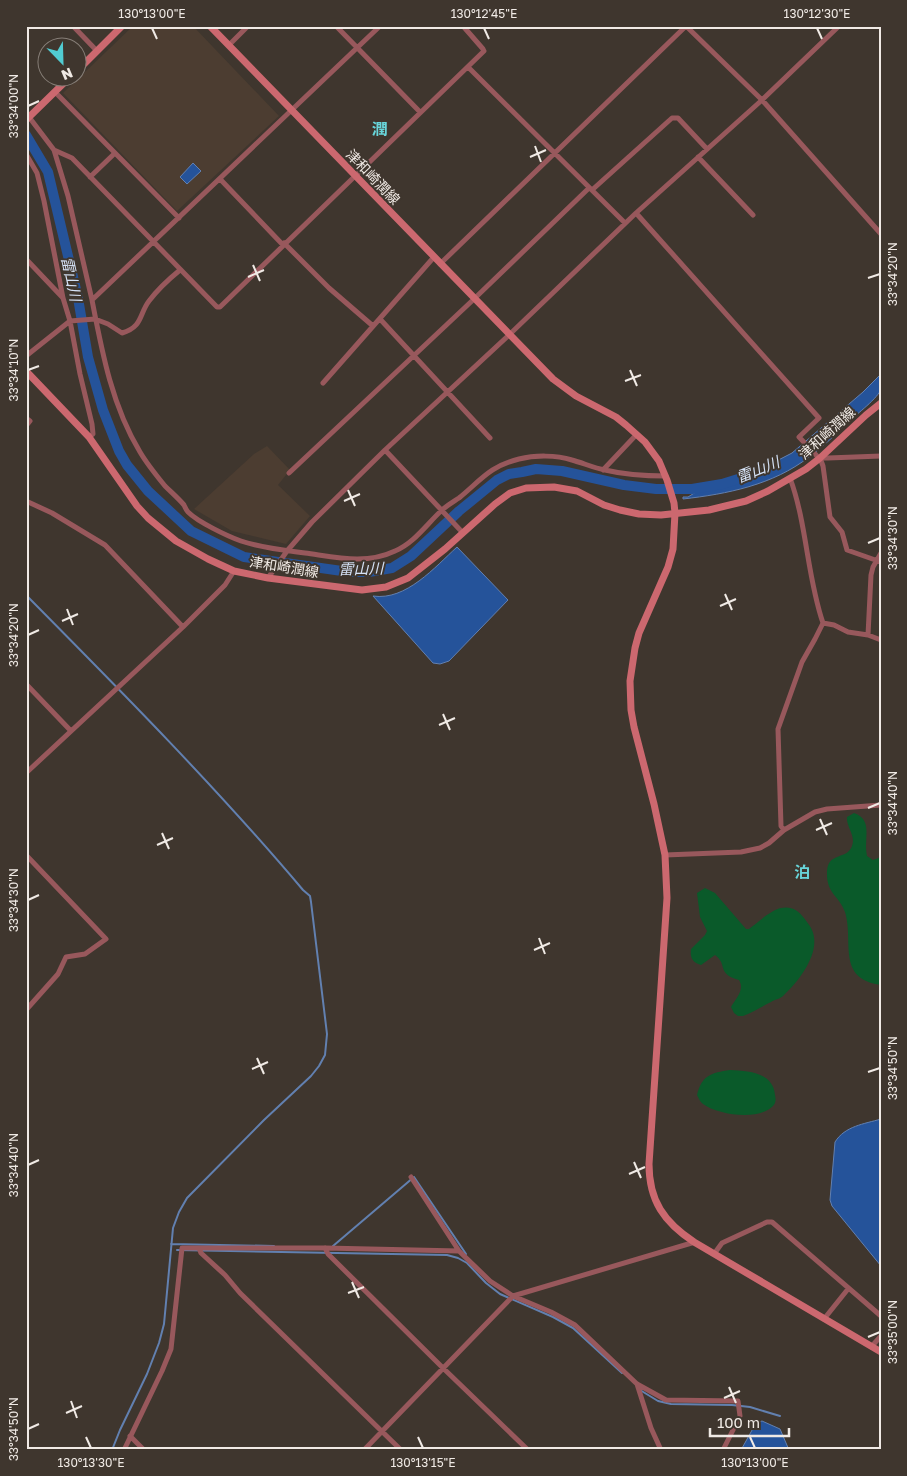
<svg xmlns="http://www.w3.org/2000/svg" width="907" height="1476" font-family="'Golos Text','Noto Sans JP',sans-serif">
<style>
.built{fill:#4c3d31}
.green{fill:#0a5a2a}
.water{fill:#25539a;stroke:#6280b0}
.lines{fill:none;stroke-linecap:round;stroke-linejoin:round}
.stream{stroke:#6280b0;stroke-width:2}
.river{stroke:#25539a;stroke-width:10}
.street{stroke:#98585c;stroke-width:5}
.secondary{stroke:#cc686f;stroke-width:7}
.ticks{fill:none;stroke:#f0eae5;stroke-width:2}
.labels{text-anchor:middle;stroke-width:4;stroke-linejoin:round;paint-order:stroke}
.street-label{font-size:14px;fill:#f0eae5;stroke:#3f362e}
.water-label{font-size:15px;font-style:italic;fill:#d4e1f5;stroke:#3f362e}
.quarter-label{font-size:16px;font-weight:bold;fill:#68d5da;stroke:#3f362e}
.neatline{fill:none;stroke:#f0eae5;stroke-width:2}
.ticks-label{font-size:12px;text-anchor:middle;fill:#f0eae5}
</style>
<rect width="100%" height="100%" fill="#3f362e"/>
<path class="built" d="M 133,26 L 193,26 L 279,116 L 177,211 L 63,93 Z
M 267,446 L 290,470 L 278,485 L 310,516 L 286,544 L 232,531 L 194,509 L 254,454 Z"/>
<path class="green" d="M 854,813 C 874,820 863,839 867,856 L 873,860 L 881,857 L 881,985 C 836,979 854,942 845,912 C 839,895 826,894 827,871 C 828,852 847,860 852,846 C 856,835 846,827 847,817 Z
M 705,888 L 715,893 L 746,929 L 749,929 C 757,923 771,910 781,908 C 791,906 798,910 804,918 C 806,921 809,924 811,928 C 823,950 800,980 784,995 C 781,999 775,999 771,1002 C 761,1007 753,1012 743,1016 L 738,1016 L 734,1013 L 731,1007 C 736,998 745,990 739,980 C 716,974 728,964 715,955 L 701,965 C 692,962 690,958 691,949 L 705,935 L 707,931 L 700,917 L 697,893 Z
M 730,1070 C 748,1071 773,1072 775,1095 C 776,1099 776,1103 773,1106 C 759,1121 718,1115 703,1104 C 700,1102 699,1099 697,1095 C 702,1075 711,1073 730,1070 Z"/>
<path class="water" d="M 193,163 L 201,171 L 187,184 L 180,177 Z
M 881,374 C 881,379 882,385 881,389 C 879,397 856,415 849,421 C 836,434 823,447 809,457 C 773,485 727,494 683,499 L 683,497 L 688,497 L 696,492 L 716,489 L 732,479 L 761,469 L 792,453 L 863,392 Z
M 457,547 L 508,600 L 449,661 L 440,664 L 433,663 L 373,596 C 406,601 435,567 457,547 Z
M 881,1119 L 881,1266 L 832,1206 L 830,1200 L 835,1142 C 845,1126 864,1124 881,1119 Z
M 762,1421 L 780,1429 L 789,1450 L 741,1450 L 756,1423 Z"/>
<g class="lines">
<path class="stream" d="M 26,595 C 121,691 216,787 303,890 L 310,896 L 311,902 L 327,1034 L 325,1055 L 319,1066 L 311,1076 L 264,1120 L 187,1198 L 179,1212 L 173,1228 L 164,1324 L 159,1343 L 147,1374 L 120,1430 L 112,1450
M 171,1244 L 274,1246
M 333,1246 L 414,1177 L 466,1254
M 177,1250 L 447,1255 L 458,1258 L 467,1263 L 486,1283 L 500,1294 L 553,1317 L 573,1328 L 622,1373
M 640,1390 L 658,1401 L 671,1404 L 732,1405 L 750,1407 L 780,1416"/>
<path class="river" d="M 26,135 L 48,172 L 78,298 L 88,357 L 103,410 L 119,451 L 127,465 L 148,491 L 191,531 L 244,557 L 349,572 L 369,572 L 392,568 L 411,556 L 459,511 L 497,480 L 509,474 L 522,472 L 536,469 L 562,471 L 624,485 L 656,489 L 692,489 L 722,484 L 738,479"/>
<path class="street" d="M 73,26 L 97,51
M 336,26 L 420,112
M 380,26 L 92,300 C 102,352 112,406 140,452 C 147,464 156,475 165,486 C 171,492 178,498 184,505 C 185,507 186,510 188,512 C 198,522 227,536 241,541 C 262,548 283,550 305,553 C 335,557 366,565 395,551 C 414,543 426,525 441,511 C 446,506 453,502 459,498 C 481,480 490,466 519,459 C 535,455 556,455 572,460 C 583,463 594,468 605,470 C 626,475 644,476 666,476
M 686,26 L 762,100 L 881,234
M 229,45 L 248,26
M 468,67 L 625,223
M 55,92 L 179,218
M 26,113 L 54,150 L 72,158 L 217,307 L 220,307 L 484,51 L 483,49 L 463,26
M 54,150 L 68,196 L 92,300
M 26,154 L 37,173 L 44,201 L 63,298 L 70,321 L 80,374 L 92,424 L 93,434 L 89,437
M 698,157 L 753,215
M 90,177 L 115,153
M 220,179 L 283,245
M 592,190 L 672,118 L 678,118 L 707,149
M 636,213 L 819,418 L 799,437 L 817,456 L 820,458 L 828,458 L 881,456
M 284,243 L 329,288 L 373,326
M 26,259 L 63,298
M 440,264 L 686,26
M 380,319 L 490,438
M 26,356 L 70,321 L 95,319 L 108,324 L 122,333 C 143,327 139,314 149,301 C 158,289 169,279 180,270
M 323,383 L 434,257
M 26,418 L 30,421 L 26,426
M 385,450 L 463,533
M 820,458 L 823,466 L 830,517 L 842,532 L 847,550 L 881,562
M 603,470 L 637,434
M 289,473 L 474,299 L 589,188
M 26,501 L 52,513 L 105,545 L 183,627
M 268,578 L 287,551 L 312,522 L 385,450 L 510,334 L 636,213 L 762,100 L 839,26
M 823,623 L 834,625 L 848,632 L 868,635 L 881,640
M 868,635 L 871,575 L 873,567 L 881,553
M 26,684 L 71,731
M 26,773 L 183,627 L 225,585 L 234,571
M 784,830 L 781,826 L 778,729 L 802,662 L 815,639 L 823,623 C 807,577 807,524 790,478
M 26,855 L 106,939 L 85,954 L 66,957 L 58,974 L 26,1010
M 665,855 L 741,852 L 760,848 L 769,843 L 784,830 L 815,812 L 827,809 L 881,805
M 411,1177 L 459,1251 L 490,1281 L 513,1296 L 551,1312 L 575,1325 L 637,1384 L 666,1400 L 738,1401 L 740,1416 L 723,1450
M 199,1248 L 201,1253 L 225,1275 L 240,1293 L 401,1450
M 325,1248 L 328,1254 L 443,1368 L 528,1450
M 714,1254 L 722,1243 L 767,1222 L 772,1222 L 881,1316
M 824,1319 L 848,1289
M 871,1347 L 881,1336
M 637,1384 L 651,1428 L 661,1450
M 130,1436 L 144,1450
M 124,1450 L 162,1371 L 171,1349 L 182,1248 L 325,1248 L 459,1251
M 364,1450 L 513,1296 L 695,1242"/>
<path class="secondary" d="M 210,26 L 553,379 L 576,396 L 616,417 L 626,425 L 645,442 L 659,461 L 667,480 L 674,503 L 675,513 L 673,549 L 668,567 L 639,633 L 635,648 L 630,681 L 631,710 L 634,727 L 654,804 L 665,855 L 667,898 L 649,1164 C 649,1201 664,1222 694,1242 L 881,1352
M 78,70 L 122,26
M 26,120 L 69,78
M 26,371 L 89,437 L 137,506 L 148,518 L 176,541 L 208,559 L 234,571 L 268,578 L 362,590 L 386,587 L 408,578 L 445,549 L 495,504 L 510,493 L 526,488 L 554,487 L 577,491 L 604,505 L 620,510 L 639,514 L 661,515 L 709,510 L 746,501 L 768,491 L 806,469 L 820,458 L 866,415 L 881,403"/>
</g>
<path class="ticks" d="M 152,28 L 157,39M 484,28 L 489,39M 817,28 L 822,39M 28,106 L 39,101M 535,146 L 541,162M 530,157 L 546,150M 253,265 L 260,281M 248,277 L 264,270M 868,278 L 880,274M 28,370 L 39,366M 630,370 L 637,386M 625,381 L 641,375M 348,490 L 355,506M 344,501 L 360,494M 868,543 L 880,538M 725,594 L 732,610M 720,606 L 736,599M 67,609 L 73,625M 62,621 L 78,614M 28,635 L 39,630M 443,714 L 450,730M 439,725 L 455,718M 868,808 L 880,803M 820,819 L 827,835M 816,830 L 832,823M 162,833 L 169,849M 157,845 L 173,838M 28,900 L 39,895M 539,938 L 545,954M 534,950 L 550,943M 257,1058 L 264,1074M 252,1069 L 268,1062M 868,1072 L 880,1068M 634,1162 L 641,1178M 28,1165 L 39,1160M 629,1174 L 645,1167M 352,1282 L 359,1298M 348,1293 L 364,1287M 868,1337 L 880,1332M 729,1387 L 736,1403M 724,1398 L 740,1391M 71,1401 L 77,1418M 66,1413 L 82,1406M 28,1429 L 39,1424M 86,1437 L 91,1448M 418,1437 L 423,1448M 750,1437 L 755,1448"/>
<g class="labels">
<g class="street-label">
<text transform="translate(373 177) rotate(46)" y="5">津和崎潤線</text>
<text transform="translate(827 433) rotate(-42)" y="5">津和崎潤線</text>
<text transform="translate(284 567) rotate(9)" y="5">津和崎潤線</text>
</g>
<g class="water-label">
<text transform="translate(71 279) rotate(78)" y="5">雷山川</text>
<text transform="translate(758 470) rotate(-22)" y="5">雷山川</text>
<text transform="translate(361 569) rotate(-1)" y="5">雷山川</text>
</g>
<g class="quarter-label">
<text x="380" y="135">潤</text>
<text x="802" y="878">泊</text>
</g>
</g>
<rect width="907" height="1476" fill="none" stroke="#3f362e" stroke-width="55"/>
<g transform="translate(62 62) rotate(157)"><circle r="24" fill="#3f362e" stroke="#867e77"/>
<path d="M0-4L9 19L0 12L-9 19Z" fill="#51ccd2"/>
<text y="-8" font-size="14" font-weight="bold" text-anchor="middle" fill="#f0eae5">N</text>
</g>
<path d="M710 1428v8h79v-8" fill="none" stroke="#f0eae5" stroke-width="2.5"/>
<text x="717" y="1428" font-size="15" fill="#f0eae5" stroke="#3f362e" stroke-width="4" paint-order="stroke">100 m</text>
<rect x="28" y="28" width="852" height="1420" class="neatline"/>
<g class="ticks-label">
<text x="152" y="18">130°13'00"E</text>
<text x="484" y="18">130°12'45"E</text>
<text x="817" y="18">130°12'30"E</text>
<text transform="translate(14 106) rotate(-90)" y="4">33°34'00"N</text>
<text transform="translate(893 274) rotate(-90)" y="4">33°34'20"N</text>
<text transform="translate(14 370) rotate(-90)" y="4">33°34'10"N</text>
<text transform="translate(893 538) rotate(-90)" y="4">33°34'30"N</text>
<text transform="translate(14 635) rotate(-90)" y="4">33°34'20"N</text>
<text transform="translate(893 803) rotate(-90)" y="4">33°34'40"N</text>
<text transform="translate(14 900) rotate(-90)" y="4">33°34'30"N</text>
<text transform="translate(893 1068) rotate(-90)" y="4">33°34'50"N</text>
<text transform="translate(14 1165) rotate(-90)" y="4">33°34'40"N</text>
<text transform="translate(893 1332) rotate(-90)" y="4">33°35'00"N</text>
<text transform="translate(14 1429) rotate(-90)" y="4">33°34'50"N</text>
<text x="91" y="1467">130°13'30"E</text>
<text x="423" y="1467">130°13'15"E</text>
<text x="755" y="1467">130°13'00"E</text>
</g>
</svg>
